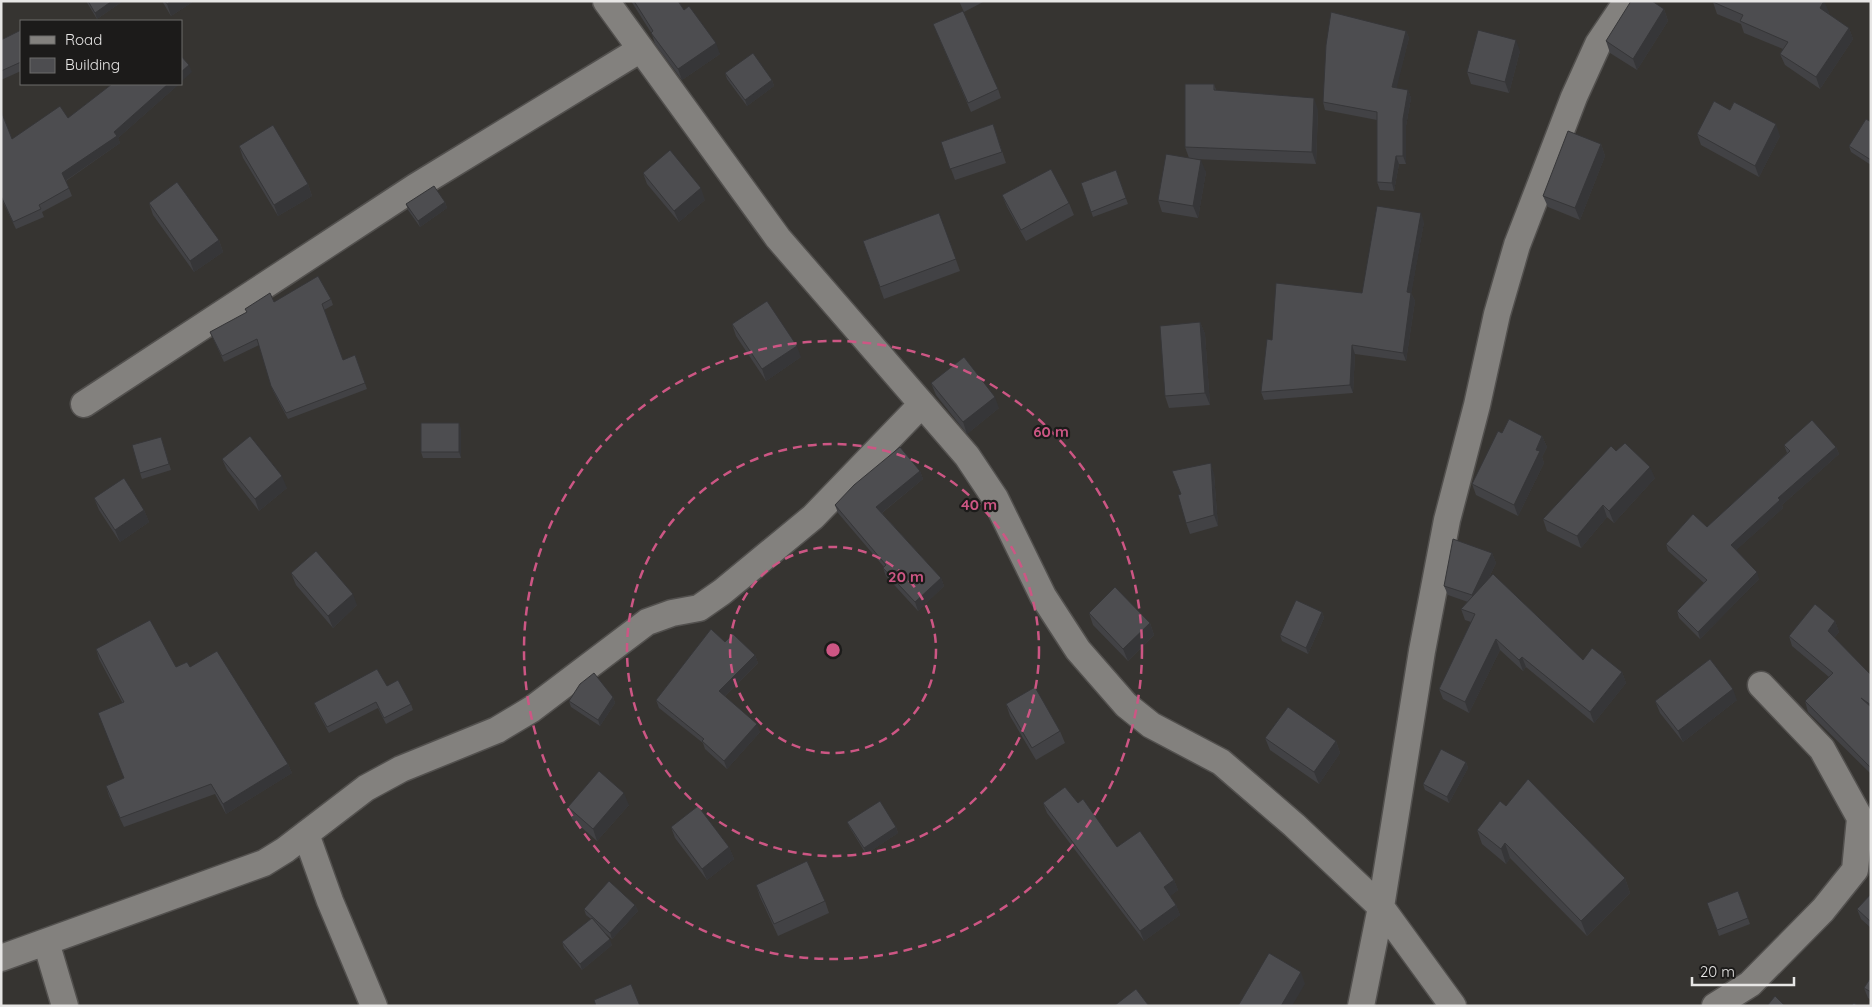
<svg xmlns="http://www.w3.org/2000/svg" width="1872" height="1007" font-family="Quicksand,sans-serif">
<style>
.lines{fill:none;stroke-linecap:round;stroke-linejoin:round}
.minor-casing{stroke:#52504e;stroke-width:29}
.minor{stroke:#83817e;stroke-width:26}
.wall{fill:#424245}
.shaded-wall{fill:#363638}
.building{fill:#4d4d50;stroke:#363638}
.ring{fill:none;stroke:#cd5684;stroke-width:2.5;stroke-dasharray:9 6}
.centre{fill:#cd5684;stroke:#1c1b1a;stroke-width:2.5}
.ring-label{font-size:15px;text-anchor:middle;font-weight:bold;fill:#cd5684;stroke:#1c1b1a;stroke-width:4.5;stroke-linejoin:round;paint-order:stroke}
</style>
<rect width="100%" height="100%" fill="#363431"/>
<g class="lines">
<g class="minor-casing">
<path id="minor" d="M 606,1 L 778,238 L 967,456 L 995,498 L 1043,596 L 1078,650 L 1126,705 L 1151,725 L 1221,762 L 1294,825 L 1381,907 L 1453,1006
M 84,404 L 415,187 L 641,49
M 306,834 L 330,901 L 374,1006
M 46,942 L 65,1006
M 1,958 L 264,863 L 285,850 L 366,788 L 401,769 L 497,730 L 532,709 L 647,622 L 672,613 L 699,608 L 722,592 L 813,517 L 922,404
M 1361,1006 L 1381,907 L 1422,651 L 1447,520 L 1477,405 L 1497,314 L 1517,245 L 1574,97 L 1598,44 L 1627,1
M 1715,1006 L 1750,984 L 1823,910 L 1855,870 L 1860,818 L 1822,749 L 1761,685"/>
</g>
<use href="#minor" class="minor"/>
</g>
<path class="wall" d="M 86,1 L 123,1 L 97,19 Z
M 162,1 L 194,1 L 171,16 Z
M 631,1 L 678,1 L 684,10 L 720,54 L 682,80 L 655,44 L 652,34 Z
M 959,1 L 985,1 L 964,12 Z
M 1713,2 L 1829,12 L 1828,14 L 1849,28 L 1853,39 L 1820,89 L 1785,65 L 1780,54 L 1783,49 L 1744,33 L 1741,24 L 1717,14 Z
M 1664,9 L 1668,21 L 1637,70 L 1610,53 L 1606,41 Z
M 933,24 L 998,89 L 1001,98 L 971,112 Z
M 21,30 L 21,71 L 1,80 L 1,40 Z
M 1406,31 L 1409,38 L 1396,88 L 1408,90 L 1411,98 L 1406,126 L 1406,164 L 1399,164 L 1394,191 L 1380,190 L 1377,182 L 1377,120 L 1325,110 L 1323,102 Z
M 1520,51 L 1509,93 L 1471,84 L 1467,72 Z
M 725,73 L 772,80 L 774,86 L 747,106 L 727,79 Z
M 112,84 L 179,84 L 118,138 L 120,143 L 66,181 L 72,196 L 42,212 L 44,217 L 16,229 L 1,198 L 1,111 L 12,139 L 68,118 Z
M 1214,84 L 1216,90 L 1318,110 L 1316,164 L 1194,159 L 1206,172 L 1198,218 L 1162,212 L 1158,200 L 1189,158 L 1185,147 Z
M 1871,122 L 1871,165 L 1851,152 L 1849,146 Z
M 993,124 L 1006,163 L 955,180 L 941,142 Z
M 1697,134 L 1780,136 L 1759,177 L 1701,145 Z
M 1601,144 L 1605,156 L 1580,220 L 1548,207 L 1543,196 Z
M 239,146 L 308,184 L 312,196 L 278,216 L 243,158 Z
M 1116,170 L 1128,204 L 1093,217 L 1081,183 Z
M 643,173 L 705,200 L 679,222 L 647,184 Z
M 1002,195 L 1069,203 L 1074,215 L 1026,241 L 1007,207 Z
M 445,202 L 447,208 L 420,227 L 408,210 L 406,204 Z
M 149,203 L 219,240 L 223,252 L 194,272 L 153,215 Z
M 939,213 L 960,271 L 884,299 L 863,241 Z
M 1424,222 L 1411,293 L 1415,301 L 1406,361 L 1355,354 L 1353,393 L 1264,400 L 1261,392 L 1272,340 L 1362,293 Z
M 331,299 L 333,305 L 324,310 L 343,360 L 355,355 L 367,389 L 288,419 L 273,391 L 259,345 L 224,362 L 210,332 L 274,302 Z
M 1200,322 L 1205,334 L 1210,405 L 1169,408 L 1165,396 Z
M 732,324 L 801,357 L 766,381 L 736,336 Z
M 931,383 L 999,408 L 967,434 L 936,395 Z
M 461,429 L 461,458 L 423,458 L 421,452 Z
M 1502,433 L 1542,436 L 1547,447 L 1542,457 L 1544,463 L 1518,516 L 1476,495 L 1472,484 Z
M 161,437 L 171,470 L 142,479 L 140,473 Z
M 1784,445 L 1836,447 L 1839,454 L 1782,505 L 1783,508 L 1736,550 L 1759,579 L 1700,639 L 1679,618 L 1677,611 L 1704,583 L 1668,551 L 1666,544 L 1707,527 L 1787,453 Z
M 1616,451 L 1655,478 L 1614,523 L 1607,517 L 1581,548 L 1547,531 L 1543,519 Z
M 222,459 L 287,488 L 259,511 L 227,470 Z
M 920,471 L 923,479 L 882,513 L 941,578 L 944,586 L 918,611 L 886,576 L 883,568 L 884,567 L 838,513 L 835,505 Z
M 1214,474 L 1218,526 L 1190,534 L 1186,523 L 1181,494 Z
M 94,498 L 144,510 L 149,522 L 120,542 L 99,510 Z
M 1492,553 L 1496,563 L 1487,582 L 1583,660 L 1622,672 L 1626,683 L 1594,723 L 1526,667 L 1523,671 L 1500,650 L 1469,713 L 1443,699 L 1439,689 L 1471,622 L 1465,620 L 1461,609 L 1468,602 L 1448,595 L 1444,586 Z
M 291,573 L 357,605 L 333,628 L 296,585 Z
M 1322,612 L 1324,618 L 1308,654 L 1282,641 L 1280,635 Z
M 1089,613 L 1150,623 L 1154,635 L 1128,661 L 1093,625 Z
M 1835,621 L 1839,632 L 1834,638 L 1871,675 L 1871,774 L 1808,712 L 1805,701 L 1829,677 L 1792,646 L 1789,636 Z
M 725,642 L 755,655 L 758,663 L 725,696 L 760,732 L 727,769 L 705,749 L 703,743 L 659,708 L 656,700 Z
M 96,649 L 176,667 L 190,667 L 288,764 L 292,773 L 226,814 L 215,794 L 124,827 L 109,796 L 106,786 L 124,778 L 122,702 L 99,659 Z
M 387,686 L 411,704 L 413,710 L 386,724 L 378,708 L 329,733 L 316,709 L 314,703 Z
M 613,697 L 615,703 L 600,726 L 571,707 L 569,701 Z
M 1737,700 L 1683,742 L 1660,713 L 1655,701 Z
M 1006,704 L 1060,731 L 1065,743 L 1036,760 L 1010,716 Z
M 1265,738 L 1336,741 L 1340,753 L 1319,784 L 1270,750 Z
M 1466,762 L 1468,768 L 1449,803 L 1425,790 L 1423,784 Z
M 1043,803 L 1078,803 L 1117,847 L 1174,880 L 1178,890 L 1170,896 L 1176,905 L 1180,915 L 1144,941 L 1047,813 Z
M 629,805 L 597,841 L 572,819 L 568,807 Z
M 1506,806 L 1625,878 L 1630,893 L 1587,936 L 1510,858 L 1506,864 L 1482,844 L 1477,830 Z
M 847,822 L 896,827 L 898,833 L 866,854 L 850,828 Z
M 671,827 L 729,847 L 734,859 L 707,880 L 675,838 Z
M 756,885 L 825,901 L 829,913 L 778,936 L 760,897 Z
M 1738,891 L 1750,924 L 1719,936 L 1707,903 Z
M 1871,894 L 1871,928 L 1861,919 L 1857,909 Z
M 635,905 L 638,911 L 612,939 L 603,931 L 612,945 L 582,970 L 564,948 L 562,942 L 591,919 L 586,915 L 584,909 Z
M 1871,977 L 1871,1000 L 1868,998 L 1864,988 Z"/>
<path class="shaded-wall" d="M 112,1 L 123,1 L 97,19 L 95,13 Z
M 171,1 L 194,1 L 171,16 L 167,4 Z
M 1824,1 L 1829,12 L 1824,20 L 1820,8 Z
M 1664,9 L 1668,21 L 1637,70 L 1633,59 Z
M 1849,28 L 1853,39 L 1820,89 L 1816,77 Z
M 1406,31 L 1409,38 L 1395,95 L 1392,87 Z
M 1516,40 L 1520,51 L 1509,93 L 1505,82 Z
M 716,43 L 720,54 L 682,80 L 678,69 Z
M 189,65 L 192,72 L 181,82 L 181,72 Z
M 772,80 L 774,86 L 747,106 L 745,100 Z
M 168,84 L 179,84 L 118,138 L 120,143 L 65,181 L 62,173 L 114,132 Z
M 1408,90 L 1411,98 L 1406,126 L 1406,164 L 1403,156 L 1403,119 Z
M 1314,98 L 1318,110 L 1316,164 L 1312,152 Z
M 1776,124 L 1780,136 L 1759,177 L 1755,166 Z
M 1601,144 L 1605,156 L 1580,220 L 1575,208 Z
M 1396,156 L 1399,164 L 1394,191 L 1392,183 Z
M 1201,160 L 1206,172 L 1198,218 L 1193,206 Z
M 308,184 L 312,196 L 278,216 L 274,205 Z
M 701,188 L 705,200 L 679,222 L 674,211 Z
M 445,202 L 447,208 L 420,227 L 418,221 Z
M 1421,213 L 1424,222 L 1410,301 L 1407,292 Z
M 219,240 L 223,252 L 194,272 L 190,261 Z
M 1411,293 L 1415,301 L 1406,361 L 1403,353 Z
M 1200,322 L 1205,334 L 1210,405 L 1205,393 Z
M 1352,345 L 1355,354 L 1353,393 L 1350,385 Z
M 797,346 L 801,357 L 766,381 L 762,369 Z
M 995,397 L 999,408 L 967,434 L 963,422 Z
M 459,423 L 461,429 L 461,458 L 459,452 Z
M 1542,436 L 1547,447 L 1542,457 L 1544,463 L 1518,516 L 1514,505 Z
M 1836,447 L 1839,454 L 1782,505 L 1783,508 L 1734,552 L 1731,545 L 1778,498 Z
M 1211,463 L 1214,474 L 1218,526 L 1214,515 Z
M 1650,467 L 1655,478 L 1614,523 L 1609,511 Z
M 920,471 L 923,479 L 879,515 L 876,507 Z
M 282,476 L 287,488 L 259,511 L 255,499 Z
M 1603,505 L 1607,517 L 1581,548 L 1577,536 Z
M 144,510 L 149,522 L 120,542 L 115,530 Z
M 1492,553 L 1496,563 L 1476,604 L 1472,595 Z
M 1757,572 L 1759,579 L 1700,639 L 1698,632 Z
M 941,578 L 944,586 L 918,611 L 915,602 Z
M 353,594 L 357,605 L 333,628 L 328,616 Z
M 1322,612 L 1324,618 L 1308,654 L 1306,648 Z
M 1835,621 L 1839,632 L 1831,641 L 1828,631 Z
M 1150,623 L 1154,635 L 1128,661 L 1123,649 Z
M 1496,639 L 1500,650 L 1469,713 L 1465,702 Z
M 755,655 L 758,663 L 722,699 L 719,691 Z
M 1522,657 L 1526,667 L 1523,671 L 1519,660 Z
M 1622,672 L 1626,683 L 1594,723 L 1590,712 Z
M 1733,689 L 1737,700 L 1683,742 L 1678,731 Z
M 613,697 L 615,703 L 600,726 L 598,720 Z
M 757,724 L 760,732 L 727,769 L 724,761 Z
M 1336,741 L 1340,753 L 1319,784 L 1314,772 Z
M 1466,762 L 1468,768 L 1449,803 L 1447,797 Z
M 288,764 L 292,773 L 226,814 L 223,804 Z
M 624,793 L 629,805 L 597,841 L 593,829 Z
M 896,827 L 898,833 L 866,854 L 864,848 Z
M 1505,843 L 1510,858 L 1506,864 L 1501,849 Z
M 729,847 L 734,859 L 707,880 L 702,869 Z
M 1625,878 L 1630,893 L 1587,936 L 1581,921 Z
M 1174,880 L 1178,890 L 1168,898 L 1164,887 Z
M 635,905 L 638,911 L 612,939 L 610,933 Z
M 1176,905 L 1180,915 L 1144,941 L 1140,931 Z
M 610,939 L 612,945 L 582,970 L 580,964 Z
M 1301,972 L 1305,984 L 1292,1006 L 1281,1006 Z"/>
<path class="building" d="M 88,1 L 112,1 L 95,13 Z
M 165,1 L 171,1 L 167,4 Z
M 634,1 L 678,1 L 684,10 L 689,6 L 716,43 L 678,69 L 651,33 L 653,31 Z
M 1631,1 L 1652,1 L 1664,9 L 1633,59 L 1606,41 Z
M 1713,1 L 1824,1 L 1820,8 L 1849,28 L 1816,77 L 1780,54 L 1788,42 L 1740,21 L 1743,15 L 1713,2 Z
M 963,11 L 998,89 L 968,103 L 933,24 Z
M 1331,12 L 1406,31 L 1392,87 L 1408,90 L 1403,119 L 1403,156 L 1396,156 L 1392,183 L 1377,182 L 1377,112 L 1323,102 L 1326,45 Z
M 21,30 L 21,62 L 1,71 L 1,40 Z
M 1478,30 L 1516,40 L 1505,82 L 1467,72 Z
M 753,53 L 772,80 L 745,100 L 725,73 Z
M 181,56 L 189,65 L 181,72 Z
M 112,84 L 168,84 L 114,132 L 117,136 L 62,173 L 69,188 L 39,205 L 41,209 L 13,222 L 1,196 L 1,111 L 12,139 L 60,106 L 68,118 Z
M 1185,84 L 1214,84 L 1214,90 L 1314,98 L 1312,152 L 1185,147 Z
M 1714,101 L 1730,110 L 1734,102 L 1776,124 L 1755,166 L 1697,134 Z
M 1866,119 L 1871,122 L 1871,160 L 1849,146 Z
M 993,124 L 1002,152 L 950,169 L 941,142 Z
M 273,125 L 308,184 L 274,205 L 239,146 Z
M 1568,131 L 1601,144 L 1575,208 L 1543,196 Z
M 670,150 L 701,188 L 674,211 L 643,173 Z
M 1166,154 L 1201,160 L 1193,206 L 1158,200 Z
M 1051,169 L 1069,203 L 1021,230 L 1002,195 Z
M 1116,170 L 1126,198 L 1091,212 L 1081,183 Z
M 177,182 L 219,240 L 190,261 L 149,203 Z
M 434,186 L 445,202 L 418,221 L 406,204 Z
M 1377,206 L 1421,213 L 1407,292 L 1411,293 L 1403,353 L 1352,345 L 1350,385 L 1261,392 L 1267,339 L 1272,340 L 1276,283 L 1362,293 Z
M 939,213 L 956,259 L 880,287 L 863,241 Z
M 318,276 L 331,299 L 322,304 L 343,360 L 355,355 L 365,383 L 286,413 L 271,386 L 257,339 L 222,356 L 210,332 L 247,312 L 245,309 L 270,293 L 274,302 Z
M 767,301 L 797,346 L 762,369 L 732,324 Z
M 1200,322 L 1205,393 L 1165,396 L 1160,326 Z
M 964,357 L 995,397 L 963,422 L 931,383 Z
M 1509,419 L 1542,436 L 1536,450 L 1540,451 L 1514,505 L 1472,484 L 1498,431 L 1502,433 Z
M 1812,420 L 1836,447 L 1778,498 L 1780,500 L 1731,545 L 1757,572 L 1698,632 L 1677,611 L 1707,580 L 1666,544 L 1693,514 L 1707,527 L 1790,451 L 1784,445 Z
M 421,423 L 459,423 L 459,452 L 421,452 Z
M 250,436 L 282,476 L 255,499 L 222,459 Z
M 161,437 L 169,464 L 140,473 L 132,445 Z
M 1625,443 L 1650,467 L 1609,511 L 1603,505 L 1577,536 L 1543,519 L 1611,446 L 1616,451 Z
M 900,447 L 920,471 L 876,507 L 941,578 L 915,602 L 883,568 L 886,565 L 835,505 L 854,485 Z
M 1211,463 L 1214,515 L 1186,523 L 1178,495 L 1181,494 L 1172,471 Z
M 124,478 L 144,510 L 115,530 L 94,498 Z
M 1453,539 L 1492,553 L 1472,595 L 1444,586 Z
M 316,551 L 353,594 L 328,616 L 291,573 Z
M 1493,574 L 1583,660 L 1592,648 L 1622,672 L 1590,712 L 1522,657 L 1519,660 L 1496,639 L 1465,702 L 1439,689 L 1475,614 L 1461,609 Z
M 1115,587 L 1150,623 L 1123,649 L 1089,613 Z
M 1296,600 L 1322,612 L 1306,648 L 1280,635 Z
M 1815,604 L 1835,621 L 1828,631 L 1871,675 L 1871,705 L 1861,698 L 1871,707 L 1871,768 L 1805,701 L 1833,673 L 1789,636 Z
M 150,620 L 176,667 L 187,662 L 190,667 L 217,651 L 288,764 L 223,804 L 211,784 L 120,818 L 106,786 L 124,778 L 98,713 L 124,702 L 96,649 Z
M 711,629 L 725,642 L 733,634 L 755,655 L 719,691 L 757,724 L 724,761 L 702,741 L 704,739 L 656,700 Z
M 1710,659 L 1733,689 L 1678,731 L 1655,701 Z
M 377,669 L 387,686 L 398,680 L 411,704 L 384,718 L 376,702 L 327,727 L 314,703 Z
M 594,673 L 613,697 L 598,720 L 569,701 L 580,684 Z
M 1035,687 L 1060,731 L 1032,748 L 1006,704 Z
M 1288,707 L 1336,741 L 1314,772 L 1265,738 Z
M 1441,749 L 1466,762 L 1447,797 L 1423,784 Z
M 599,771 L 624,793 L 593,829 L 568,807 Z
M 1528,779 L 1625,878 L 1581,921 L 1505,843 L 1501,849 L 1477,830 L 1500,801 L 1506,806 Z
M 1065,787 L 1078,803 L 1083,799 L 1117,847 L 1140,831 L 1174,880 L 1164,887 L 1176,905 L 1140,931 L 1043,803 Z
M 880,801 L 896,827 L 864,848 L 847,822 Z
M 698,806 L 729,847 L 702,869 L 671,827 Z
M 807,861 L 825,901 L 774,924 L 756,885 Z
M 609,881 L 635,905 L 610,933 L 584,909 Z
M 1738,891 L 1748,918 L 1717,930 L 1707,903 Z
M 1871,894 L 1871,922 L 1857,909 Z
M 592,918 L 610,939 L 580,964 L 562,942 Z
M 1269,953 L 1301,972 L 1281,1006 L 1238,1006 Z
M 1871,977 L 1871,992 L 1864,988 Z
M 631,984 L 640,1006 L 596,1006 L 594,1000 Z
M 1136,989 L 1149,1006 L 1114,1006 Z
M 1775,996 L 1785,1006 L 1767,1006 Z
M 1854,1003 L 1858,1006 L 1851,1006 Z"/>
<g class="ring">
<circle cx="833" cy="650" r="103"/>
<circle cx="833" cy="650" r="206"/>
<circle cx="833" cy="650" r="309"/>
</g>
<circle cx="833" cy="650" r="8" class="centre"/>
<g class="ring-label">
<text x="1051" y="437">60 m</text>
<text x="979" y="510">40 m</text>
<text x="906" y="582">20 m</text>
</g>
<rect width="1872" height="1007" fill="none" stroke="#e7e6e5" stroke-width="5"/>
<rect x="20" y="20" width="162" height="65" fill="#1c1b1a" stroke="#6d6c6b"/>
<rect x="30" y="36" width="25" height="8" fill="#83817e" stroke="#6d6c6b"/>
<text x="65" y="45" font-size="15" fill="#e7e6e5">Road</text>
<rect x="30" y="58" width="25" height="15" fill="#4d4d50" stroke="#6d6c6b"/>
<text x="65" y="70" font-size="15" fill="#e7e6e5">Building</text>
<path d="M1692 977v8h102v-8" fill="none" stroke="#e7e6e5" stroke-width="2.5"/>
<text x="1700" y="977" font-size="15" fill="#e7e6e5" stroke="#1c1b1a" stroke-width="4" paint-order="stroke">20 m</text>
</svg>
